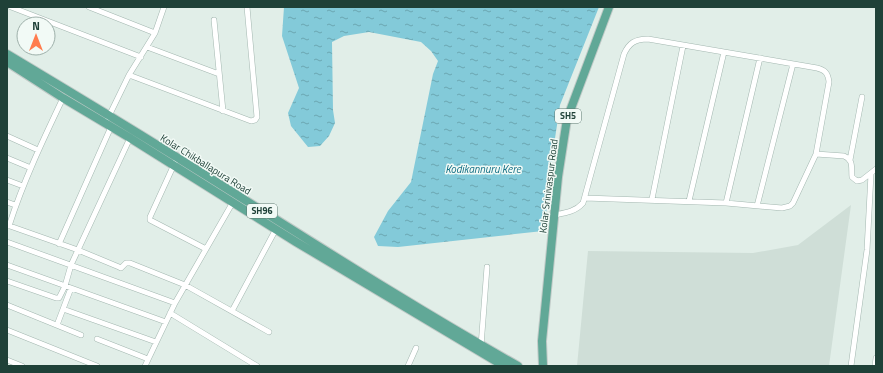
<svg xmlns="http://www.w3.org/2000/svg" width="883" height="373" font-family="'Titillium Web',sans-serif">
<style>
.built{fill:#cfded7}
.water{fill:url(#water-ripples)}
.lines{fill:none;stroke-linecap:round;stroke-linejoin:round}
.minor-casing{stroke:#a3b7b0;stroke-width:6}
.primary-casing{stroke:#c0cac7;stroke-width:10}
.minor{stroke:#fff;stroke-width:5}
.primary{stroke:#61a897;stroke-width:8}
.labels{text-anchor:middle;stroke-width:3;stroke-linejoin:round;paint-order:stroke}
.shield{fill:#f2faf6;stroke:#5e7871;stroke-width:1}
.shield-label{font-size:9px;font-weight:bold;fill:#1f4138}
.street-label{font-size:10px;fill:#1f4138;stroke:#f2faf6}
.water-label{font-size:11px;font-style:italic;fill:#126f84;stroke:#f2faf6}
</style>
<defs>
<pattern id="water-ripples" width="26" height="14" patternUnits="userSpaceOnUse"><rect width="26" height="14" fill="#83cad9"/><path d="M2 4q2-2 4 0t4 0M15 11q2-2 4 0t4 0" fill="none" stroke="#6ba6b1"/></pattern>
</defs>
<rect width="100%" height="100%" fill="#e1eee8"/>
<path class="built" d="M 851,205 L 829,366 L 577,366 L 588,251 L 753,253 L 798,245 Z"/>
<path class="water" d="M 284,7 L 599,7 L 560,105 L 551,165 L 548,201 L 543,231 L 398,247 L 378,246 L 374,237 L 388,211 L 411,182 L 433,74 L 438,61 L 431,51 L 421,42 L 369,32 L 344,36 L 332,42 L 333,110 L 335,123 L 329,136 L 320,146 L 308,147 L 291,126 L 288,113 L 299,88 L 282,36 Z"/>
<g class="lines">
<g class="minor-casing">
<path id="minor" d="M 11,7 L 141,57
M 89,7 L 155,33
M 214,20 L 223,111
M 147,47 L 219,74
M 129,75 L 251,121 L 255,120 L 257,117 L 247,7
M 108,118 L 129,75 L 155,33 L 164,7
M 7,136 L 38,150
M 816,154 L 844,156 C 854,160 851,168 852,177 L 857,181 L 862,180 L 876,169
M 7,158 L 31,168
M 177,158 L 150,217 L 150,220 L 206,249
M 850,160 L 862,97
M 7,180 L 23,186
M 652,199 L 683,46
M 689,201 L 724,52
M 7,202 L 15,205
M 726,203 L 760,58
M 757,206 L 793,64
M 554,215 C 565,213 575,212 583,203 L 624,54 C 629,43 635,39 648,39 L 817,68 C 825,70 828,73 829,82 L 816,154 L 793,203 L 790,206 L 782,208 L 726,203 L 585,198
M 7,225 L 78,250 L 119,267 L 121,268 L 126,263 L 130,263 L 185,285 L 269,332
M 9,226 C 23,182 43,140 63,98
M 7,242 L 175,303
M 59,244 L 111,127
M 7,265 L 166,322
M 7,281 L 56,298 L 59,298 L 65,286 L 71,265 L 130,138
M 7,305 L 81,335
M 63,309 L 156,342
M 232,311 L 276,229
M 170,313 L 257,366
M 57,325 L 71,288
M 7,330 L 97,366
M 97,339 L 148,359
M 481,346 L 487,267
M 7,360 L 22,366
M 145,366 L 175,303 L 233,202
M 408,366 L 416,348
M 851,366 L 867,250 L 871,174
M 875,366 L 876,358"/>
</g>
<g class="primary-casing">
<path id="primary" d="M 7,54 C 57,84 107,114 157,145 C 277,219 395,297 518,366
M 7,62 L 63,98 L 130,138 L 296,242 L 504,366
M 543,366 L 542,341 L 558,177 L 567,119 L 609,7"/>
</g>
<use href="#minor" class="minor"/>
<use href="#primary" class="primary"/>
</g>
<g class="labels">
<g class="shield">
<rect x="555" y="109" width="26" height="14" rx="3"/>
<rect x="247" y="204" width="30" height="14" rx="3"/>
</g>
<g class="shield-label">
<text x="568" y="119">SH5</text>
<text x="262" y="214">SH96</text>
</g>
<g class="street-label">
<text transform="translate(206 164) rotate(32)" y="4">Kolar Chikballapura Road</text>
<text transform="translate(548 186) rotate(-83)" y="4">Kolar Srinivaspur Road</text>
</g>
<g class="water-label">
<text x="483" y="173">Kodikannuru Kere</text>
</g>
</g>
<rect width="883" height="373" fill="none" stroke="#1f4138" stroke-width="16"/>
<g transform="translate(36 36)"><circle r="19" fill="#f2faf6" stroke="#9eb0aa"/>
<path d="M0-3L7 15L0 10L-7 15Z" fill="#ff7c4e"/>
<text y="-6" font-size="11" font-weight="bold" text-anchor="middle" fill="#1f4138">N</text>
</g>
</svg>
